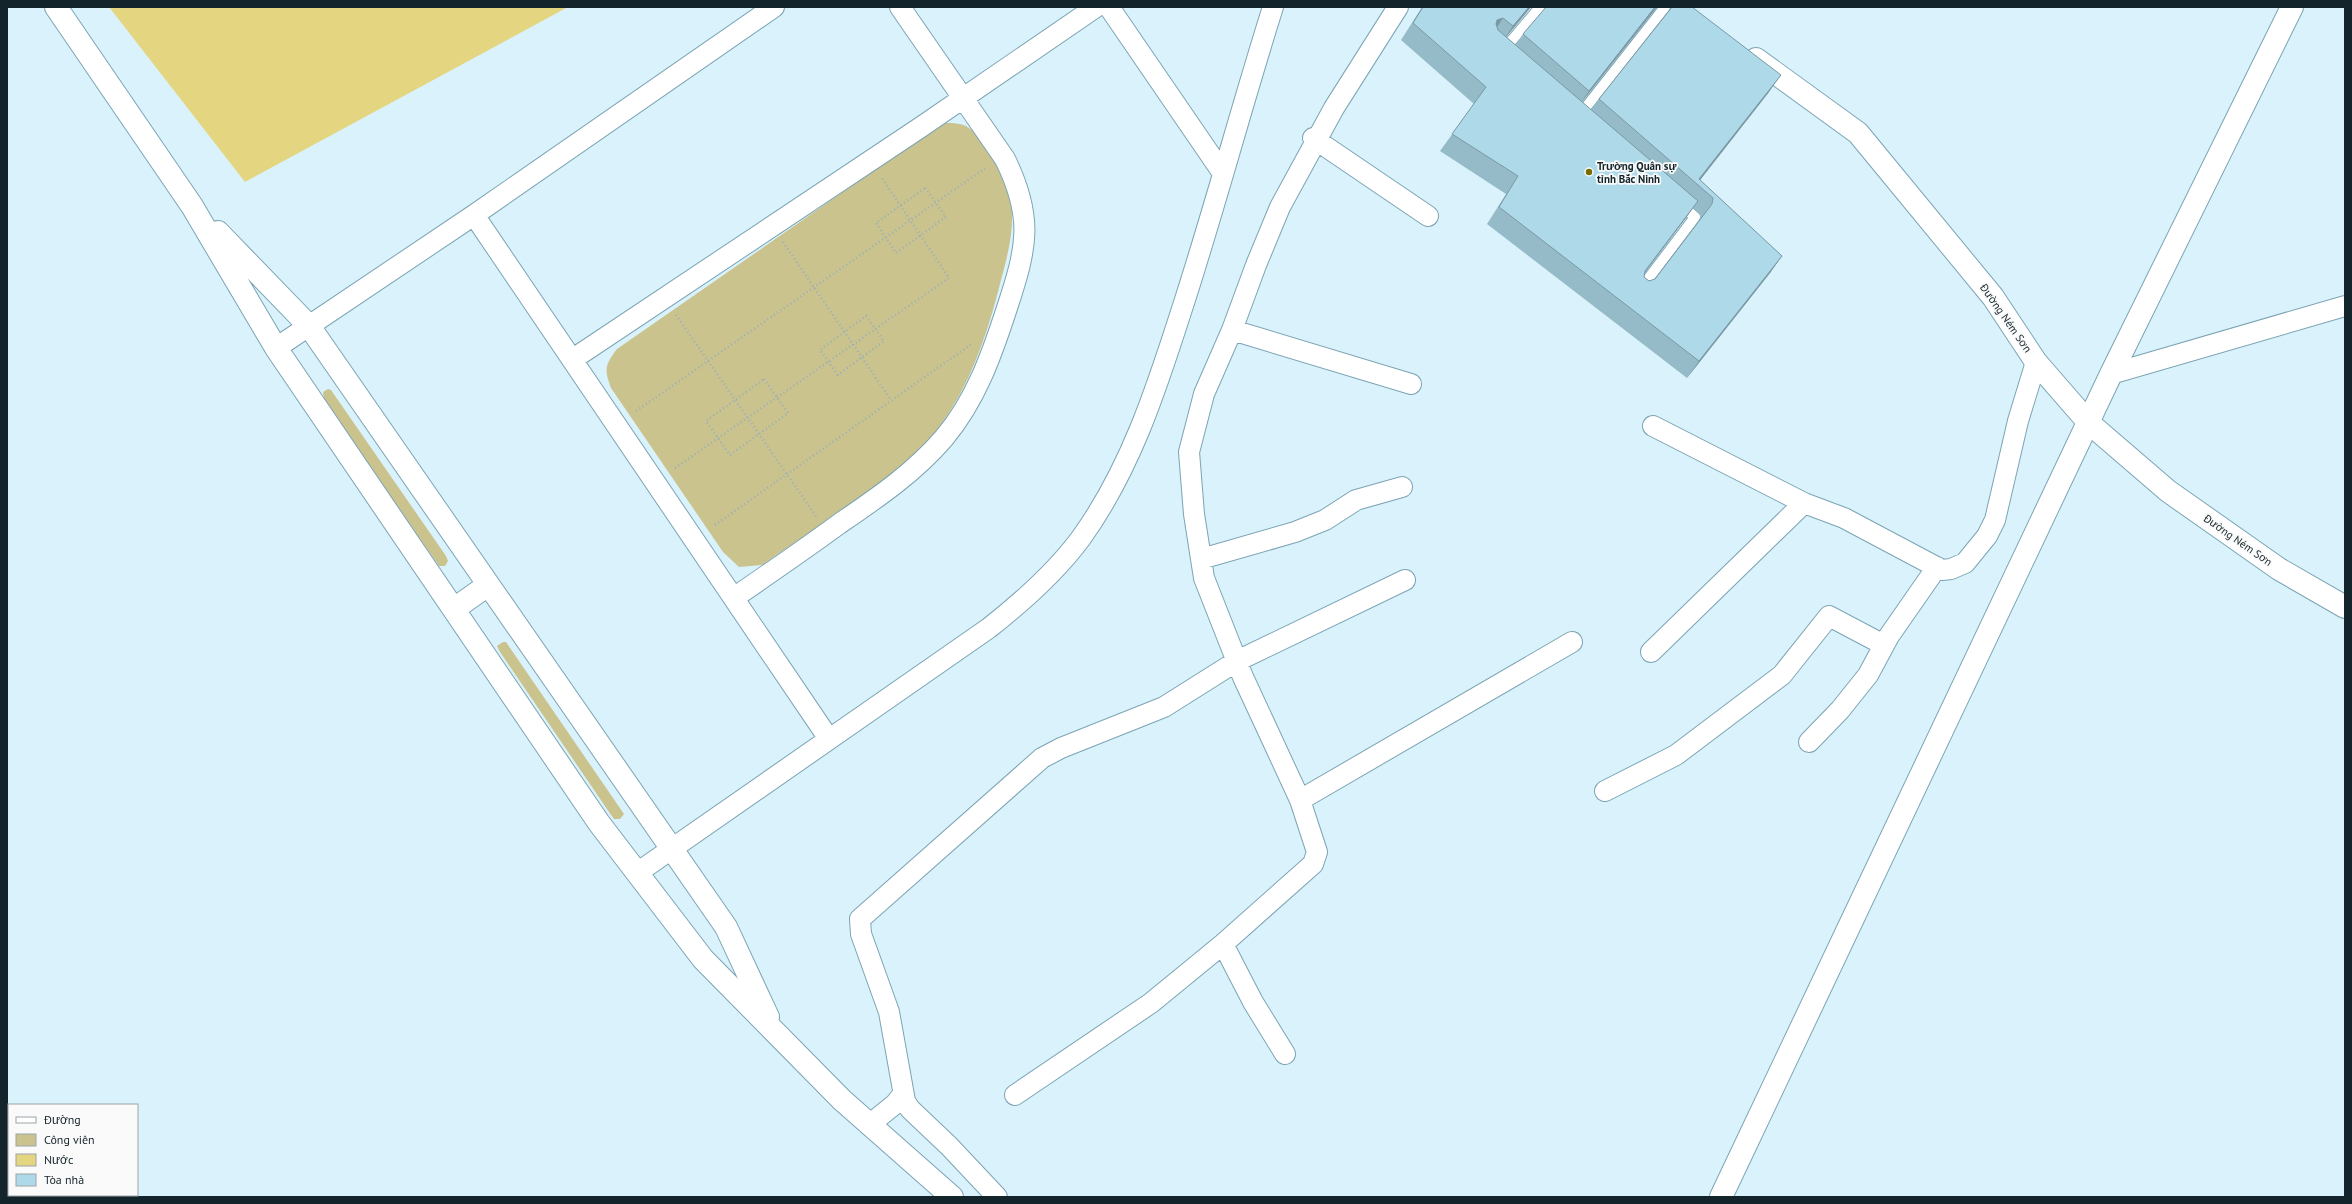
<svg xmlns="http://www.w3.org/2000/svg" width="2352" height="1204" font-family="'PT Sans',sans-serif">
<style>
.green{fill:#cbc38e}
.water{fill:#e4d680}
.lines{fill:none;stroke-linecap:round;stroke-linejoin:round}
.lane-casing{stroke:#7ca4b4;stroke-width:12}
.street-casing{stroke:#7ca4b4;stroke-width:22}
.secondary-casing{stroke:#7ca4b4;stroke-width:24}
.path{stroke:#99afb8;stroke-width:2.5;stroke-dasharray:1 3;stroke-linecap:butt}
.lane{stroke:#fff;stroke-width:10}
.street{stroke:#fff;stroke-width:20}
.secondary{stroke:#fff;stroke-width:22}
.wall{fill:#96bbc8;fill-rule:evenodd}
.shaded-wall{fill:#7a98a3}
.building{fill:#aed9e9;stroke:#7a98a3}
.poi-dot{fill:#796b03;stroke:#fafafa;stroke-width:1.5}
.labels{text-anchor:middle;stroke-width:3.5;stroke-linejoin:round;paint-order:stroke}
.poi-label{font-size:11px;font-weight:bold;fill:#13242a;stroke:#fafafa;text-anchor:start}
.street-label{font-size:11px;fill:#13242a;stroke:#fafafa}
</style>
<rect width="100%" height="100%" fill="#d9f2fc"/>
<path class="green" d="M 946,123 C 953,123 962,123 969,128 C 978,133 995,161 1001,171 C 1020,205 1011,244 1001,280 C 988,332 970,388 936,431 C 894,482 816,527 762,565 L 739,567 L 723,552 L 611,388 C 604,369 605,365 617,349 L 938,126 Z
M 328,389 L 331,390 L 446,556 L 448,561 L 445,566 L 439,566 L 324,400 L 323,392 Z
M 503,642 L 506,642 L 624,814 L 620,819 L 614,819 L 609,812 L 500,652 L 497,646 Z"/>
<path class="water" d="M 109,7 L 568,7 L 245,182 Z"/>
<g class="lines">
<g class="lane-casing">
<path id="lane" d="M 1502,52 L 1540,7
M 1579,116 L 1665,7
M 1639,291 L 1695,217 L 1680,204"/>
</g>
<g class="street-casing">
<path id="street" d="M 1109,7 L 1222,172
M 1313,138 L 1428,216
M 474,215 L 829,739
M 1232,330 L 1411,384
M 276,348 L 474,215 L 774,7
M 573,359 L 921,127 L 1096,7
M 2111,374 L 2345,306
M 1653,426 L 1804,503
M 1201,559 L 1295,532 L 1325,520 L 1356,500 L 1402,487
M 735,597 C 770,573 805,549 839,524 C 877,498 914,473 944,438 C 976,400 992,354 1007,308 C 1027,247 1034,218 1005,159 L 900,7
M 1651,652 L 1804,503 L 1844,518 L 1942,570 L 1951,569 L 1965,563 L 1987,536 L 1995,520 L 2018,421 L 2036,362
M 1809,742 L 1840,710 L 1868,675 L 1889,636 L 1937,567
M 1605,791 L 1676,755 L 1782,675 L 1829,616 L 1884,645
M 1300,800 L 1572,642
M 637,873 L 989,628 C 1022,602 1056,572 1081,538 C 1130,470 1156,390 1181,312 C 1214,211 1241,108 1273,7
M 1223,944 L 1253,1002 L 1285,1054
M 1015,1095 L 1151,1003 L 1223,944 L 1313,864 L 1317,852 L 1300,800 L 1243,677 L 1204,578 L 1194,514 L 1189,452 L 1204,394 L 1232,330 L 1256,265 L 1280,207 L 1334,108 L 1398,7
M 869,1125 L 895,1104 L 903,1094
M 997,1197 L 949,1146 L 910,1109 L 905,1101 L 889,1012 L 861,934 L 860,919 L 1042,758 L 1061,748 L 1164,707 L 1237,661 L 1405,580"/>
</g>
<g class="secondary-casing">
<path id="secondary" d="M 56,7 L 192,206 L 276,348 L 599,823 L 703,959 L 842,1100 L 952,1197
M 1756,59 L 1858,133 L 1993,297 L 2036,362 L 2089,423 L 2168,491 L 2279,569 L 2345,607
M 218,232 L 309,326 L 726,927 L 768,1017
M 454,609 L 488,585
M 1721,1197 L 2111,374 L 2292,7"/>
</g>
<path class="path" d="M 925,188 L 946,217 L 896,253 L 876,223 Z
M 783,242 L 891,400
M 676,315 L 816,516
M 866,316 L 884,341 L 838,375 L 820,350 Z
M 764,379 L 788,413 L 730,455 L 706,421 Z
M 636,411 L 987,167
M 675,468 L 949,278 L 882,178
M 715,525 L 973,343"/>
<use href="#lane" class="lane"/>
<use href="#street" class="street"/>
<use href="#secondary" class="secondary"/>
</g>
<path class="wall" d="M 1422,7 L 1531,7 L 1506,37 L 1516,45 L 1523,34 L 1657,7 L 1582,102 L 1591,110 L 1599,99 L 1769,92 L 1700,180 L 1782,256 L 1770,273 L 1687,378 L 1487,224 L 1506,194 L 1440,151 L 1474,104 L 1401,40 ZM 1693,208 L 1701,215 L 1700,219 L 1655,279 L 1649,281 L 1644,277 L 1645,273 Z"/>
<path class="shaded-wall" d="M 1529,7 L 1531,7 L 1501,43 L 1513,26 Z
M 1655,7 L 1657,7 L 1577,108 L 1589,91 Z
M 1503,18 L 1491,36 L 1497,20 Z
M 1781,75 L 1769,92 L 1697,184 L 1696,183 Z
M 1698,201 L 1686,218 L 1633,288 L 1645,271 Z
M 1782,256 L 1770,273 L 1687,378 L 1699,361 Z"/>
<path class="building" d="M 1423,7 L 1529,7 L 1513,26 L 1503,18 L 1497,20 L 1496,24 L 1498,30 L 1698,201 L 1645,271 L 1644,277 L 1649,281 L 1655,279 L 1712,204 L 1713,198 L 1599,99 L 1672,7 L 1692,7 L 1781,75 L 1699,179 L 1782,256 L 1699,361 L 1499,207 L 1518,176 L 1452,134 L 1486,87 L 1413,23 Z
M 1546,7 L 1655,7 L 1589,91 L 1523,34 Z"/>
<circle class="poi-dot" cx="1589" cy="172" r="4"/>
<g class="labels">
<g class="poi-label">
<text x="1597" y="170">Trường Quân sự<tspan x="1597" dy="13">tỉnh Bắc Ninh</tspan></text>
</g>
<g class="street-label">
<text transform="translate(2006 318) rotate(55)" y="4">Đường Ném Sơn</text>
<text transform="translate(2238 540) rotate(35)" y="4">Đường Ném Sơn</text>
</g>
</g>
<rect width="2352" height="1204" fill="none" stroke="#13242a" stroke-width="16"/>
<rect x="8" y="1104" width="130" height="92" fill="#fafafa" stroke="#9ea4a7"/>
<rect x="16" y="1117" width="20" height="6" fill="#ffffff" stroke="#9ea4a7"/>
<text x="44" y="1124" font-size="12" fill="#13242a">Đường</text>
<rect x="16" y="1134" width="20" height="12" fill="#cbc38e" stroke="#9ea4a7"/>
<text x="44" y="1144" font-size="12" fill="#13242a">Công viên</text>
<rect x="16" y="1154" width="20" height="12" fill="#e4d680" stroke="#9ea4a7"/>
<text x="44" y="1164" font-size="12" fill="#13242a">Nước</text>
<rect x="16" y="1174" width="20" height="12" fill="#aed9e9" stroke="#9ea4a7"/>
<text x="44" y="1184" font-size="12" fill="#13242a">Tòa nhà</text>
</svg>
